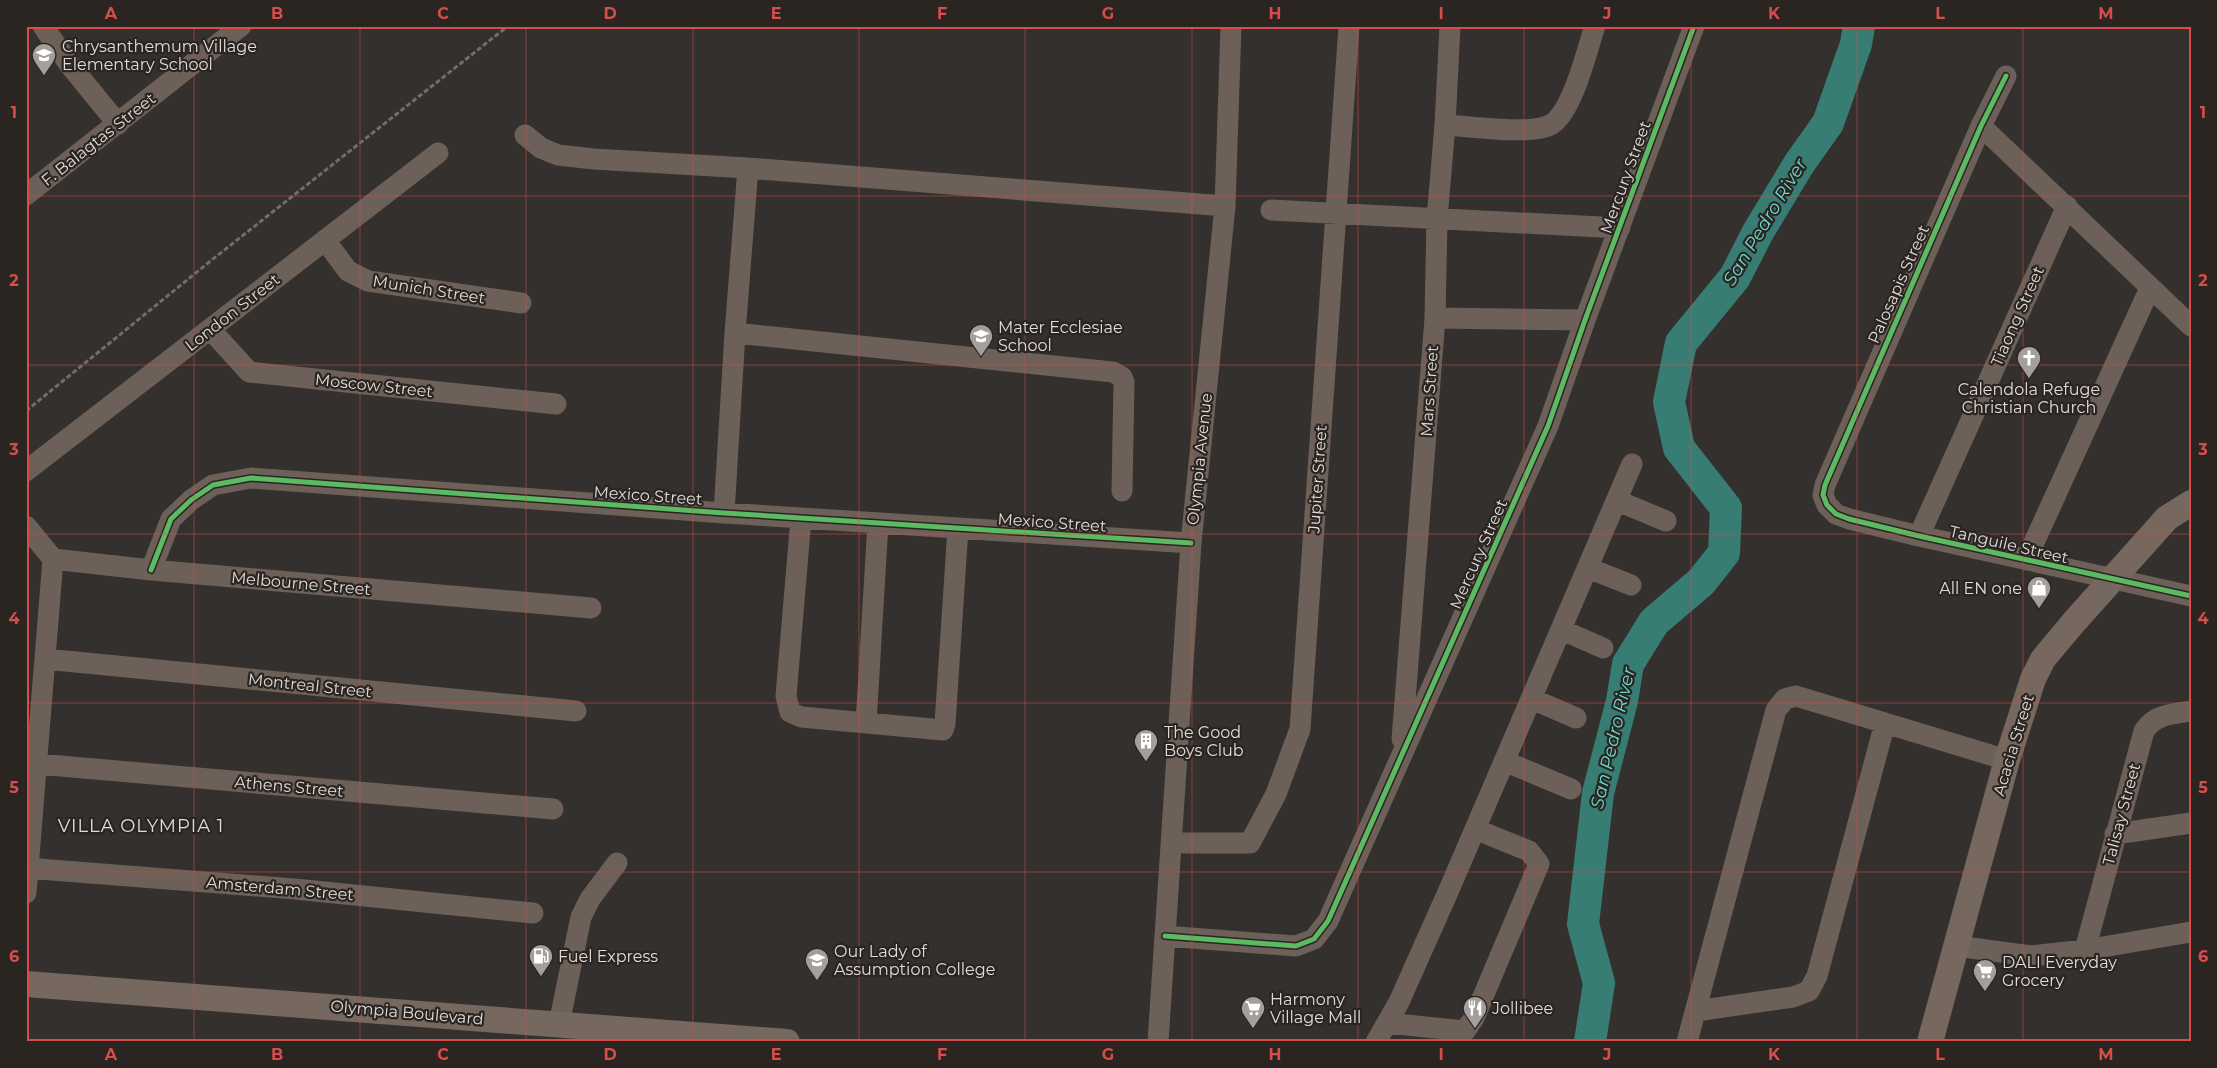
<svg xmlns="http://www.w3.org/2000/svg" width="2217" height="1068" font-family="Montserrat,sans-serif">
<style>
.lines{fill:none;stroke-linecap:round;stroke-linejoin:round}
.river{stroke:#387d74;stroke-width:32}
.path{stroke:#746c67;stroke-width:3;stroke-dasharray:5 2.5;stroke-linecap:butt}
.minor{stroke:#6c6058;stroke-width:21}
.major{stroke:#76675f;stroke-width:26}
.cycleway-casing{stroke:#2b2522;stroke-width:8}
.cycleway{stroke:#5cba63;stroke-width:5}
.grid{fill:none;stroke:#d84c4b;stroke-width:1;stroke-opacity:0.55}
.labels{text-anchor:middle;stroke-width:4.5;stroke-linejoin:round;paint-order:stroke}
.poi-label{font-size:16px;fill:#e0dbd9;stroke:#2b2522;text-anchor:start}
.street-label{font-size:16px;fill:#e0dbd9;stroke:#2b2522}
.water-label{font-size:18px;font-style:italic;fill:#6adbcd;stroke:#2b2522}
.neighbourhood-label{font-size:18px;letter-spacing:1px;fill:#e0dbd9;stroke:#2b2522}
.neatline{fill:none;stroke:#d84c4b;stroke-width:2}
.grid-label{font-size:16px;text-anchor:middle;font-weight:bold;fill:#d84c4b}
</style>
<rect width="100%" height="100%" fill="#33302d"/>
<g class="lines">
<path class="river" d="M 1590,1042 L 1599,983 L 1583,924 L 1598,793 L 1622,701 L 1628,664 L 1654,622 L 1701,582 L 1724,553 L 1726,508 L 1679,448 L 1669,402 L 1681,343 L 1735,277 L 1758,232 L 1799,164 L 1828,123 L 1856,44 L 1859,26"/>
<path class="path" d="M 26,411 L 208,263 L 508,26"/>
<path class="minor" d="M 43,26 L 69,64 L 118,124
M 2006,76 L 1981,126 L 1825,485 L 1823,495 L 1827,505 L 1836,514 L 1849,519 L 1919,536 L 2191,596
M 1445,125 C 1469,126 1533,136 1552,124 C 1573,110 1587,50 1595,26
M 1981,126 L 2191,326
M 525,135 L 541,148 L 558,155 L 594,159 L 748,168 L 735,333 L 724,513
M 748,168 L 1225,206
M 26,195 L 241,26
M 1271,210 L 1620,228
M 325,240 L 348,271 L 368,281 L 521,303
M 1435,318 L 1585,320
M 210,329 L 249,372 L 556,404
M 735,333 L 1113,372 L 1122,377 L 1124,382 L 1122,491
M 26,471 L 438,153
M 1618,501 L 1666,521
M 801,518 L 786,696 L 790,712 L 801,717 L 943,730 L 945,724 L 958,528
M 26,526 L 53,559 L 151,570 L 591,608
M 1919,536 L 2067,206
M 2026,560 L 2150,288
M 1588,568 L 1631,585
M 151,570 L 171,519 L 191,500 L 213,485 L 251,478 L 724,513 L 1191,543
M 1562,630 L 1603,648
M 45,659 L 576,711
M 1532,699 L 1576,718
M 866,723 L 878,523
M 1402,739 L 1435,318 L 1437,219 L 1445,125 L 1450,26
M 1504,761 L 1571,789
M 26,763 L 553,809
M 2115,834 L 2191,823
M 1171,843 L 1250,843 L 1276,794 L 1300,729 L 1349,26
M 26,868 L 295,889 L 533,913
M 26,893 L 53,559
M 1165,936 L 1296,946 L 1314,939 L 1328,921 L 1548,426 L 1585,320 L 1694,26
M 1956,946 L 2031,956 L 2085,950 L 2191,932
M 2085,950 L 2144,731 C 2155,714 2172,714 2191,711
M 1696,1011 L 1793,997 L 1809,991 L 1817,976 L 1885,723
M 1387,1023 L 1465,1031 L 1474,1018 L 1539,864 L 1529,851 L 1475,829
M 559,1024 L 581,917 L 590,899 L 617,863
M 1158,1042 L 1191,543 L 1225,206 L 1231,26
M 1376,1042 L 1399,1002 L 1448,892 L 1632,464
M 1687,1042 L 1776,710 L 1785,699 L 1796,696 L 2007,760"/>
<path class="major" d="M 26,984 L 787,1042
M 1930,1042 L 2007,760 L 2033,679 L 2043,659 L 2074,622 L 2167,518 L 2191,503"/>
<g class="cycleway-casing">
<path id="cycleway" d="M 2006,76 L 1981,126 L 1825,485 L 1823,495 L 1827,505 L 1836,514 L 1849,519 L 1919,536 L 2191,596
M 151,570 L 171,519 L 191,500 L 213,485 L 251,478 L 724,513 L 1191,543
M 1165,936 L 1296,946 L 1314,939 L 1328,921 L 1548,426 L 1585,320 L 1694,26"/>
</g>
<use href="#cycleway" class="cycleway"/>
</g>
<path class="grid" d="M 194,26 L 194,1042M 360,26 L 360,1042M 526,26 L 526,1042M 693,26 L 693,1042M 859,26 L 859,1042M 1025,26 L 1025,1042M 1192,26 L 1192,1042M 1358,26 L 1358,1042M 1524,26 L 1524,1042M 1691,26 L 1691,1042M 1857,26 L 1857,1042M 2023,26 L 2023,1042M 26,196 L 2191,196M 26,365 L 2191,365M 26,534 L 2191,534M 26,703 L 2191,703M 26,872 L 2191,872"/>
<defs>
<g id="school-pin" transform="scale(1.25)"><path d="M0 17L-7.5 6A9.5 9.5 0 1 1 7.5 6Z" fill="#a39f9d" stroke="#2b2522"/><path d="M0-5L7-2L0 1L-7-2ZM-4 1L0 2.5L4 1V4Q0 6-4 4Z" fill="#fff"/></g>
<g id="church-pin" transform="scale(1.25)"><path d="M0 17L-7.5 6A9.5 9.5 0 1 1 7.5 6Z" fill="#a39f9d" stroke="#2b2522"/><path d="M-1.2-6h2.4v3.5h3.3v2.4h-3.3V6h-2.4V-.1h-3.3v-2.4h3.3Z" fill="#fff"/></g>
<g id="shop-pin" transform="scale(1.25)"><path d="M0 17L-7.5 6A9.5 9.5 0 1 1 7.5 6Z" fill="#a39f9d" stroke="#2b2522"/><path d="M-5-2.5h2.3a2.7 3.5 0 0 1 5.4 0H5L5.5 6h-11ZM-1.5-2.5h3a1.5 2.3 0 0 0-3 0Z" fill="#fff"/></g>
<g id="building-pin" transform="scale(1.25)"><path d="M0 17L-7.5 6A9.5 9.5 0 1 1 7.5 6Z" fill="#a39f9d" stroke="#2b2522"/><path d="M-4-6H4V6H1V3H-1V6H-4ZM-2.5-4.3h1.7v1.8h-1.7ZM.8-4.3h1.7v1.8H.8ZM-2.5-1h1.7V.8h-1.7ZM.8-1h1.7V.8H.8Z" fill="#fff"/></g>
<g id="fuel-pin" transform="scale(1.25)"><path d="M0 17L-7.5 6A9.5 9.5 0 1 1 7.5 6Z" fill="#a39f9d" stroke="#2b2522"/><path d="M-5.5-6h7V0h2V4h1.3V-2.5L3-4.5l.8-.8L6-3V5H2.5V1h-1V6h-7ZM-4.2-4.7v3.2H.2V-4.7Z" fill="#fff"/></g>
<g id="university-pin" transform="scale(1.25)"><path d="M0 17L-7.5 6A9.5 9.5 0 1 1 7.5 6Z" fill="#a39f9d" stroke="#2b2522"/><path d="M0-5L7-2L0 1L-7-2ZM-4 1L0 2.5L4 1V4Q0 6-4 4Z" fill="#fff"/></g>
<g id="supermarket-pin" transform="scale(1.25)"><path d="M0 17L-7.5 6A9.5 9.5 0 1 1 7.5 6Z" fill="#a39f9d" stroke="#2b2522"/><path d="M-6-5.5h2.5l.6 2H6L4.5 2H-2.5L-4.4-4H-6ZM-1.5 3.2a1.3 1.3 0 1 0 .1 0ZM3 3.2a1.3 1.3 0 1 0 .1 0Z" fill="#fff"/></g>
<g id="restaurant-pin" transform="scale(1.25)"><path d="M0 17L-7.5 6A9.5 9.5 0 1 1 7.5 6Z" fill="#a39f9d" stroke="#2b2522"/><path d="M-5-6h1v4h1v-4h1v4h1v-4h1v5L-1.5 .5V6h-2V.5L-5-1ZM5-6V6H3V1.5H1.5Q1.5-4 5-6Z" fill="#fff"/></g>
</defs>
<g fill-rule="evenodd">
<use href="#school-pin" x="44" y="55"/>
<use href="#school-pin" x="981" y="336"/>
<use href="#church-pin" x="2029" y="358"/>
<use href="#shop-pin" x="2039" y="588"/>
<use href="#building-pin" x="1146" y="741"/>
<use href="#fuel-pin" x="541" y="956"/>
<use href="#university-pin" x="817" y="960"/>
<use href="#supermarket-pin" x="1985" y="971"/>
<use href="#supermarket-pin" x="1253" y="1008"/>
<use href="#restaurant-pin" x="1475" y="1008"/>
</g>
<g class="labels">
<g class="poi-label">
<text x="62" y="52">Chrysanthemum Village<tspan x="62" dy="18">Elementary School</tspan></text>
<text x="998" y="333">Mater Ecclesiae<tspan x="998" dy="18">School</tspan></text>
<text x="2029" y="395" text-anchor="middle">Calendola Refuge<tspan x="2029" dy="18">Christian Church</tspan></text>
<text x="2022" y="594" text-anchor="end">All EN one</text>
<text x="1164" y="738">The Good<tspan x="1164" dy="18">Boys Club</tspan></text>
<text x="834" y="957">Our Lady of<tspan x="834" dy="18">Assumption College</tspan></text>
<text x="558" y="962">Fuel Express</text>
<text x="2002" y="968">DALI Everyday<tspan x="2002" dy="18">Grocery</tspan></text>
<text x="1270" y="1005">Harmony<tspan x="1270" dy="18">Village Mall</tspan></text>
<text x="1492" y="1014">Jollibee</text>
</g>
<g class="street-label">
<text transform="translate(98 139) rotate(-38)" y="6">F. Balagtas Street</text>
<text transform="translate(1625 177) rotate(-70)" y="6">Mercury Street</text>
<text transform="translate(1898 284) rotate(-66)" y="6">Palosapis Street</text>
<text transform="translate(429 289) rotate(9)" y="6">Munich Street</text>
<text transform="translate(232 312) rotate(-38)" y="6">London Street</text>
<text transform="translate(2017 316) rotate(-66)" y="6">Tiaong Street</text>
<text transform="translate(374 385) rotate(6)" y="6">Moscow Street</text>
<text transform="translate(1429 391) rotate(-86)" y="6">Mars Street</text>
<text transform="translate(1199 459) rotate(-84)" y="6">Olympia Avenue</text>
<text transform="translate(1317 479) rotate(-86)" y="6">Jupiter Street</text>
<text transform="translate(648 495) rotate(4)" y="6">Mexico Street</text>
<text transform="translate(1052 522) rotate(4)" y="6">Mexico Street</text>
<text transform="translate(2009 544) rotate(13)" y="6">Tanguile Street</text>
<text transform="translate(1478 554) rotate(-66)" y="6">Mercury Street</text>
<text transform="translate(301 583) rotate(5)" y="6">Melbourne Street</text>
<text transform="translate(310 685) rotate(6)" y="6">Montreal Street</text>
<text transform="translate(2013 745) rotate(-73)" y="6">Acacia Street</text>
<text transform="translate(289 786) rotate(5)" y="6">Athens Street</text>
<text transform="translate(2121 814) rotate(-75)" y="6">Talisay Street</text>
<text transform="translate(280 888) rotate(5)" y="6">Amsterdam Street</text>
<text transform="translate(407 1012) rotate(5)" y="6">Olympia Boulevard</text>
</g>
<g class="water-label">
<text transform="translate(1765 222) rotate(-59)" y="6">San Pedro River</text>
<text transform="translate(1613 738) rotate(-77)" y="6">San Pedro River</text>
</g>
<g class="neighbourhood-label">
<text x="141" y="832">VILLA OLYMPIA 1</text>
</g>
</g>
<rect width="2217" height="1068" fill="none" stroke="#2b2522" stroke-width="55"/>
<rect x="28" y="28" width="2162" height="1012" class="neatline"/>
<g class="grid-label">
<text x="111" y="19">A</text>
<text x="277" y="19">B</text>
<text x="443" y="19">C</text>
<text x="610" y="19">D</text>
<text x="776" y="19">E</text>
<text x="942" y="19">F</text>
<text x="1108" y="19">G</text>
<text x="1275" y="19">H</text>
<text x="1441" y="19">I</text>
<text x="1607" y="19">J</text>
<text x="1774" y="19">K</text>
<text x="1940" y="19">L</text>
<text x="2106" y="19">M</text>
<text x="14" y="118">1</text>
<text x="2203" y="118">1</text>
<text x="14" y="286">2</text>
<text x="2203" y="286">2</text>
<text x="14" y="455">3</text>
<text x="2203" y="455">3</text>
<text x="14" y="624">4</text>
<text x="2203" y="624">4</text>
<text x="14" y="793">5</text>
<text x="2203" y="793">5</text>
<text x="14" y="962">6</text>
<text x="2203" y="962">6</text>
<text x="111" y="1060">A</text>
<text x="277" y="1060">B</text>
<text x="443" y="1060">C</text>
<text x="610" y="1060">D</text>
<text x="776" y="1060">E</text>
<text x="942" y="1060">F</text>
<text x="1108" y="1060">G</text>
<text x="1275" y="1060">H</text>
<text x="1441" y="1060">I</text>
<text x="1607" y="1060">J</text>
<text x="1774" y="1060">K</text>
<text x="1940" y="1060">L</text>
<text x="2106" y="1060">M</text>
</g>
</svg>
